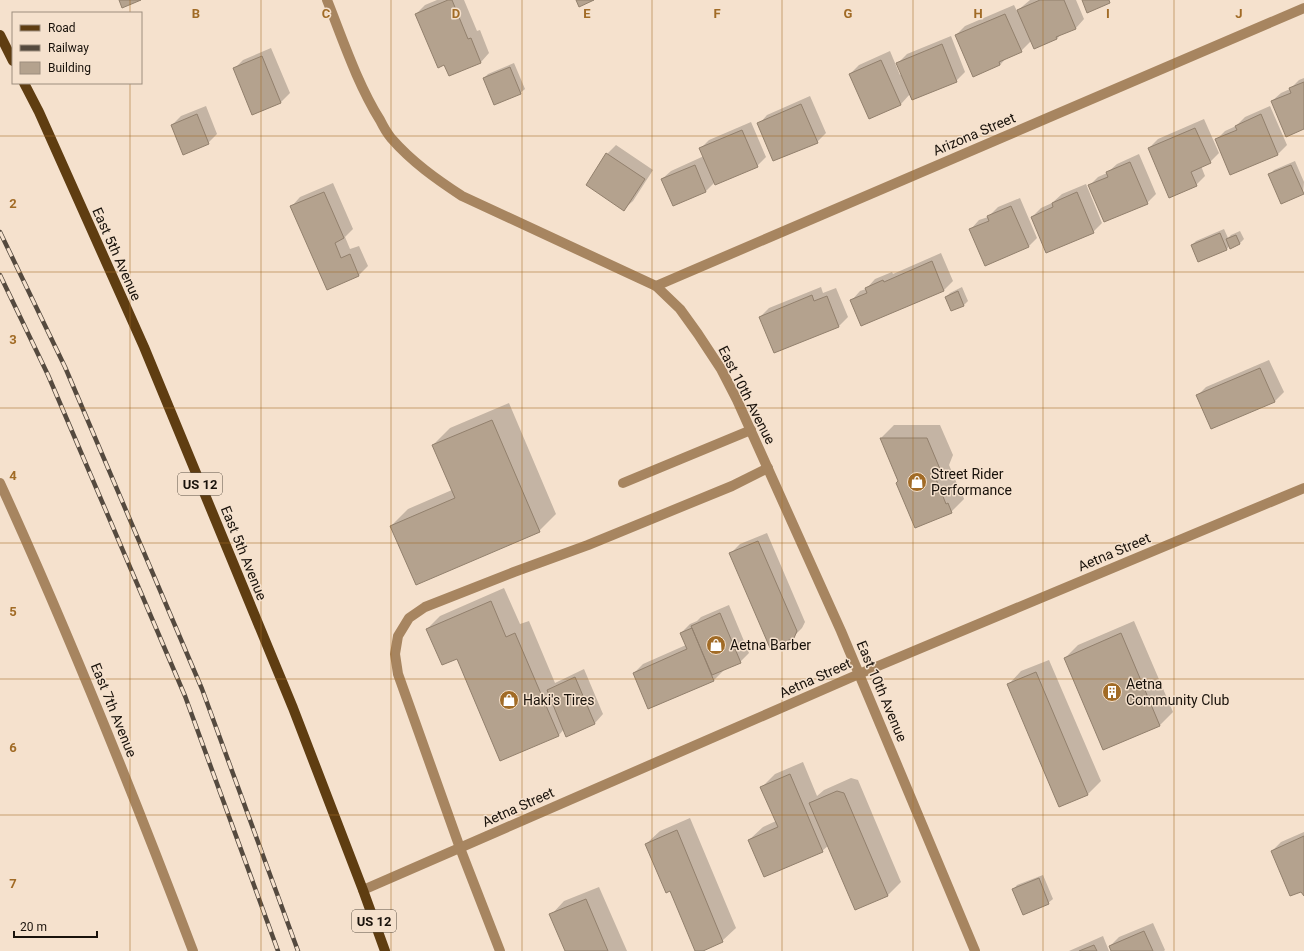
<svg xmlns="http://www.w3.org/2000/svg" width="1304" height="951" font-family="Roboto,sans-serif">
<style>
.shadow{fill:#0003}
.building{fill:#b4a28e;stroke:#92806d}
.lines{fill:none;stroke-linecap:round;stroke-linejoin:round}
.service{stroke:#a78560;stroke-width:10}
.minor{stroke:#a78560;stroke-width:10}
.tertiary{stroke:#a78560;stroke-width:10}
.primary{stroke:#5f3d11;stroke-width:10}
.rail-casing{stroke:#554a3f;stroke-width:4.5}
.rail{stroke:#f5e1cd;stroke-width:3;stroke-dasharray:9;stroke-linecap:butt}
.grid{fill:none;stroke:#a16b26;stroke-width:1;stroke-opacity:0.55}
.labels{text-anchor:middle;stroke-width:3;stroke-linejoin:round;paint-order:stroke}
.shield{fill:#f5e1cd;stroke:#5b5045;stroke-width:1}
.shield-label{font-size:13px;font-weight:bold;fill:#19120b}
.street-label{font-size:14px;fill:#19120b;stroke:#f5e1cd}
.poi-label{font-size:14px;fill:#19120b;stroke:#f5e1cd;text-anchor:start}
.grid-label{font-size:13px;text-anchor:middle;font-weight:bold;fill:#a16b26;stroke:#f5e1cd;stroke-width:3;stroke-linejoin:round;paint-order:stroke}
</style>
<rect width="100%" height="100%" fill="#f5e1cd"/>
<path class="shadow" d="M 437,0 L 464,0 L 477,31 L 480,30 L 489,53 L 481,62 L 449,75 L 444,64 L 416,14 L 425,5 Z
M 1030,0 L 1076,0 L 1084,19 L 1076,28 L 1061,34 L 1057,39 L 1031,41 L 1021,51 L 1007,57 L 1000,65 L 956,35 L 965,26 L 1014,5 L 1017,11 Z
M 951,36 L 965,72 L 956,81 L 910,94 L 901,104 L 850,74 L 859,65 L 890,51 L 900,75 L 902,74 L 898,63 L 907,54 Z
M 271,48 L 290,93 L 281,102 L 252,114 L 234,69 L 243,60 Z
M 514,63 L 525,89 L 520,93 L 484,78 L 488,74 Z
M 1304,78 L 1304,128 L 1272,101 L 1281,93 L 1290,89 L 1299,80 Z
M 810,96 L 826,133 L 817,142 L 759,124 L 767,115 Z
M 206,106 L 217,134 L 208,143 L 172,125 L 181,116 Z
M 1270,106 L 1287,145 L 1278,154 L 1230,174 L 1216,140 L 1225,131 L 1236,126 L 1245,117 Z
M 1204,119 L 1219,153 L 1210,162 L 1201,166 L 1205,176 L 1196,185 L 1149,148 L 1158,139 Z
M 751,122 L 766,157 L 757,166 L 715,182 L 706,191 L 662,179 L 671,171 L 704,156 L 700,149 L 709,140 Z
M 616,145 L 653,170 L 633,201 L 624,209 L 607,154 Z
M 1139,154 L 1156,194 L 1147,203 L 1090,185 L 1098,177 L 1107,173 L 1117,164 Z
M 1295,161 L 1304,182 L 1303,194 L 1270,174 L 1274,170 Z
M 333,183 L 353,229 L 345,237 L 350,249 L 359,246 L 368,266 L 359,275 L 327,289 L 292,206 L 300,197 Z
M 1086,184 L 1102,223 L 1093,232 L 1032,217 L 1041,208 L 1052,203 L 1062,194 Z
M 1020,198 L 1037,238 L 1028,247 L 971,229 L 979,220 L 988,217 L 998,207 Z
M 1224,229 L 1228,238 L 1231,235 L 1240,231 L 1244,239 L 1239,244 L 1230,245 L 1227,249 L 1198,260 L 1192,245 L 1196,241 Z
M 941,253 L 953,281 L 944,290 L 862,324 L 852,300 L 860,291 L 866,289 L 875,279 L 892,272 L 893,274 Z
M 821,287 L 823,293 L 836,288 L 848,317 L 839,326 L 774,352 L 760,317 L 769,308 Z
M 962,287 L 968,301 L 964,305 L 952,310 L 946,297 L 950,293 Z
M 1269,360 L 1284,392 L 1275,401 L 1212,428 L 1197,396 L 1206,387 Z
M 509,403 L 556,514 L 539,531 L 391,526 L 408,509 L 452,490 L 433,445 L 450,428 Z
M 894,425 L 940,425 L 953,455 L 949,465 L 960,491 L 961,490 L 964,499 L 951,512 L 899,481 L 881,438 Z
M 767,533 L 805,622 L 802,628 L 793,637 L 731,553 L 740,544 Z
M 504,588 L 520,624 L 529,621 L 555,683 L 584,669 L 603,714 L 595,723 L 564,729 L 559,735 L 500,760 L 457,657 L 427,629 L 440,616 Z
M 729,605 L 749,653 L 740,662 L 722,670 L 723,671 L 714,680 L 649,708 L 634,673 L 643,664 L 686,645 L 681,633 L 690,624 L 697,621 L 701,617 Z
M 1134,621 L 1173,712 L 1160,725 L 1103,749 L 1065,658 L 1078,645 Z
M 1049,660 L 1101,781 L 1088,794 L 1008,685 L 1021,671 Z
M 803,762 L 817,796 L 824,790 L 851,778 L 858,780 L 901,882 L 888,895 L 856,908 L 829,845 L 822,851 L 749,840 L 763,827 L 776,821 L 762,787 L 775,774 Z
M 690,818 L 736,928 L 722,941 L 700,951 L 696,951 L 670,890 L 646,844 L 660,831 Z
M 1304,832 L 1304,895 L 1272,851 L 1281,842 Z
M 1043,875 L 1053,899 L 1048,903 L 1013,890 L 1017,885 Z
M 599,887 L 627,951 L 566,951 L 551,915 L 564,901 Z
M 1153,923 L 1165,950 L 1164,951 L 1112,951 L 1110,946 L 1119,937 Z
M 1103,936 L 1109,951 L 1069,951 Z"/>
<path class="building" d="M 119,0 L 141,0 L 122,8 Z
M 448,0 L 452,0 L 468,39 L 471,38 L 481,63 L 449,76 L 444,65 L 438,68 L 415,14 Z
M 576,0 L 594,0 L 579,7 Z
M 1040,0 L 1064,0 L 1076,29 L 1056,37 L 1057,39 L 1034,49 L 1017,10 Z
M 1082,0 L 1109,0 L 1110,3 L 1087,13 Z
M 1005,14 L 1022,52 L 999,62 L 1000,65 L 973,77 L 955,35 Z
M 942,44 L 957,82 L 912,100 L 896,63 Z
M 262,56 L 281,103 L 252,115 L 233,68 Z
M 881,60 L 901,105 L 869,119 L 849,74 Z
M 510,67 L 521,94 L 494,105 L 483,78 Z
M 1304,82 L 1304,129 L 1286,137 L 1271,101 L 1291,93 L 1289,88 Z
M 801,104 L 818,143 L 773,161 L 757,123 Z
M 197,114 L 209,144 L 183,155 L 171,125 Z
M 1261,114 L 1278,155 L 1230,175 L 1215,139 L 1237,130 L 1235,126 Z
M 1195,128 L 1211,163 L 1191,172 L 1197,186 L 1169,198 L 1148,148 Z
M 742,130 L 758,167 L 715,185 L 699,148 Z
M 606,153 L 645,179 L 624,211 L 586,185 Z
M 1130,162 L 1148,204 L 1104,222 L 1088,185 L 1108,177 L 1106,172 Z
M 695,165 L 706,192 L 673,206 L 661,179 Z
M 1291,165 L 1304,194 L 1281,204 L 1268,174 Z
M 324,192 L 344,238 L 335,243 L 341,258 L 350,254 L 359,276 L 327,290 L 290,206 Z
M 1077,192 L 1094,233 L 1046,253 L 1031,217 L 1053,207 L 1052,203 Z
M 1011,206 L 1029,247 L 985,266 L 969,229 L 989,221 L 987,216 Z
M 1220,233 L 1227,250 L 1198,262 L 1191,245 Z
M 1236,235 L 1240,244 L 1230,249 L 1226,239 Z
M 932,261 L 944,291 L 861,326 L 850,300 L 867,293 L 865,288 L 883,280 L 884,282 Z
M 958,291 L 964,306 L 951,311 L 945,297 Z
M 812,295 L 814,301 L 827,296 L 839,327 L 774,353 L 759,317 Z
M 1260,368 L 1275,402 L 1211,429 L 1196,395 Z
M 492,420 L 540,532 L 416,585 L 390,526 L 455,498 L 432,445 Z
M 880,438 L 927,438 L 940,469 L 936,479 L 946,504 L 948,503 L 952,513 L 915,528 L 896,483 L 898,481 Z
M 758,541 L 797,631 L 794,638 L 770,648 L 729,553 Z
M 491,601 L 506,637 L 515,633 L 559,736 L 500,761 L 457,659 L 442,665 L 426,629 Z
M 720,613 L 741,663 L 712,675 L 691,626 Z
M 692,628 L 714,681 L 648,709 L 633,673 L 687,649 L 680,633 Z
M 1121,633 L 1160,726 L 1103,750 L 1064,658 Z
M 1036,672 L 1088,795 L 1059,807 L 1007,684 Z
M 575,677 L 595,724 L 566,737 L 547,690 Z
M 790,774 L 823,852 L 764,877 L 748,840 L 778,827 L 760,787 Z
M 837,791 L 844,793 L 888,896 L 855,910 L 809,803 Z
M 677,830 L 723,942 L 703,951 L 695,951 L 670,891 L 666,893 L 645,844 Z
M 1304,836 L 1304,896 L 1301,892 L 1290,896 L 1271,851 Z
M 1039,878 L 1049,904 L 1023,915 L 1012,889 Z
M 586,899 L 608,951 L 565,951 L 549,914 Z
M 1144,931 L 1153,951 L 1111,951 L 1109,946 Z
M 1094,945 L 1097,951 L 1079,951 Z"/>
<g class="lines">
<path class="service" d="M 623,483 L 751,430
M 460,848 L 398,674 L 395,654 L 398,636 L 409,618 L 425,607 L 514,572 L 588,545 L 732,486 L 768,468"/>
<path class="minor" d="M 656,286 L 1304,8
M 859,674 L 975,951
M 460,848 L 500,951"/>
<path class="tertiary" d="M 327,0 C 343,40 357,83 380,120 C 383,126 387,133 391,138 C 412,162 436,179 462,196 L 656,286 L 680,309 L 698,334 L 721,369 L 737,400 L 841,631 L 859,674
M 0,483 C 70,636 133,793 193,951
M 363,890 L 859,674 L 1304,488"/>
<path class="primary" d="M 0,35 L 13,61
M 24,83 L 39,112 L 144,347 L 293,708 L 363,890 L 385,951"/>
<g class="rail-casing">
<path id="rail" d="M 0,232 L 65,367 L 202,689 L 298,951
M 0,275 L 48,375 L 185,696 L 278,951"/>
</g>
<use href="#rail" class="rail"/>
</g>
<path class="grid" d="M 130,0 L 130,13M 261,0 L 261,951M 391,0 L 391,951M 522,0 L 522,951M 652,0 L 652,951M 782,0 L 782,951M 913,0 L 913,951M 1043,0 L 1043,951M 1174,0 L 1174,951M 130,83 L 130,951M 0,136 L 1304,136M 0,272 L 1304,272M 0,408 L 1304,408M 0,543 L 1304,543M 0,679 L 1304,679M 0,815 L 1304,815"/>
<defs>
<g id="shop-disc" transform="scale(1)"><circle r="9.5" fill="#a16b26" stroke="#f5e1cd"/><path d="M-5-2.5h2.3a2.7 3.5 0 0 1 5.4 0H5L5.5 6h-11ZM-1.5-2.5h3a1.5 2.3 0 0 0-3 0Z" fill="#fff"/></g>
<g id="building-disc" transform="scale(1)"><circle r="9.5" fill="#a16b26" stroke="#f5e1cd"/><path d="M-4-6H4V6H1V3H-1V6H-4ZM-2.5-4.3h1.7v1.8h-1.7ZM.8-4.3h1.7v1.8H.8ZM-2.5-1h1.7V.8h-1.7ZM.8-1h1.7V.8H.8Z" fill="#fff"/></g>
</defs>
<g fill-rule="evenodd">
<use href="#shop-disc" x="917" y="482"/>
<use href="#shop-disc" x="716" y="645"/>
<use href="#building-disc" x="1112" y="692"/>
<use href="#shop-disc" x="509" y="700"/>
</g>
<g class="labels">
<g class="shield">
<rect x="178" y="473" width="44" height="22" rx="3"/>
<rect x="352" y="910" width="44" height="22" rx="3"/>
</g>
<g class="shield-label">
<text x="200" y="489">US 12</text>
<text x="374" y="926">US 12</text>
</g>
<g class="street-label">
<text transform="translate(974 134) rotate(-23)" y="5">Arizona Street</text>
<text transform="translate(117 254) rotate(66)" y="5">East 5th Avenue</text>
<text transform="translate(747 395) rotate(63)" y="5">East 10th Avenue</text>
<text transform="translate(1114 552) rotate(-23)" y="5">Aetna Street</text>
<text transform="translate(244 553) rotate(68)" y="5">East 5th Avenue</text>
<text transform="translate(815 678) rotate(-24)" y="5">Aetna Street</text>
<text transform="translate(882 691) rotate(67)" y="5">East 10th Avenue</text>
<text transform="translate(114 710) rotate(68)" y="5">East 7th Avenue</text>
<text transform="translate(518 807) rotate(-24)" y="5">Aetna Street</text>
</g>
<g class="poi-label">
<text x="931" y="479">Street Rider<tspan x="931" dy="16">Performance</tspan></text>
<text x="730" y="650">Aetna Barber</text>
<text x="1126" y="689">Aetna<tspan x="1126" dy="16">Community Club</tspan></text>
<text x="523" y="705">Haki's Tires</text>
</g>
</g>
<g class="grid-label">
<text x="196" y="18">B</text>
<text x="326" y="18">C</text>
<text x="456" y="18">D</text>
<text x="587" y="18">E</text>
<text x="717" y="18">F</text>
<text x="848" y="18">G</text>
<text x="978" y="18">H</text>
<text x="1108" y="18">I</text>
<text x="1239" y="18">J</text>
<text x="13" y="208">2</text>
<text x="13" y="344">3</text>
<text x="13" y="480">4</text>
<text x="13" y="616">5</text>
<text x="13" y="752">6</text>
<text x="13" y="888">7</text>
</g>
<rect x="12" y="12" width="130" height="72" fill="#f5e1cd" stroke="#9d8e7f"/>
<rect x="20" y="25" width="20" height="6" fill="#5f3d11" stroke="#9d8e7f"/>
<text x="48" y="32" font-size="12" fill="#19120b">Road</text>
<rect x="20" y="45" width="20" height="6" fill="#554a3f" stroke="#9d8e7f"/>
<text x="48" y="52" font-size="12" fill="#19120b">Railway</text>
<rect x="20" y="62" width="20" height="12" fill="#b4a28e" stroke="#9d8e7f"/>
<text x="48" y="72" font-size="12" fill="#19120b">Building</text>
<path d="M14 931v6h83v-6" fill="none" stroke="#19120b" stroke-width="2"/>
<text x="20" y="931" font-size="12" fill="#19120b" stroke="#f5e1cd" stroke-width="3" paint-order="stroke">20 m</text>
</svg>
